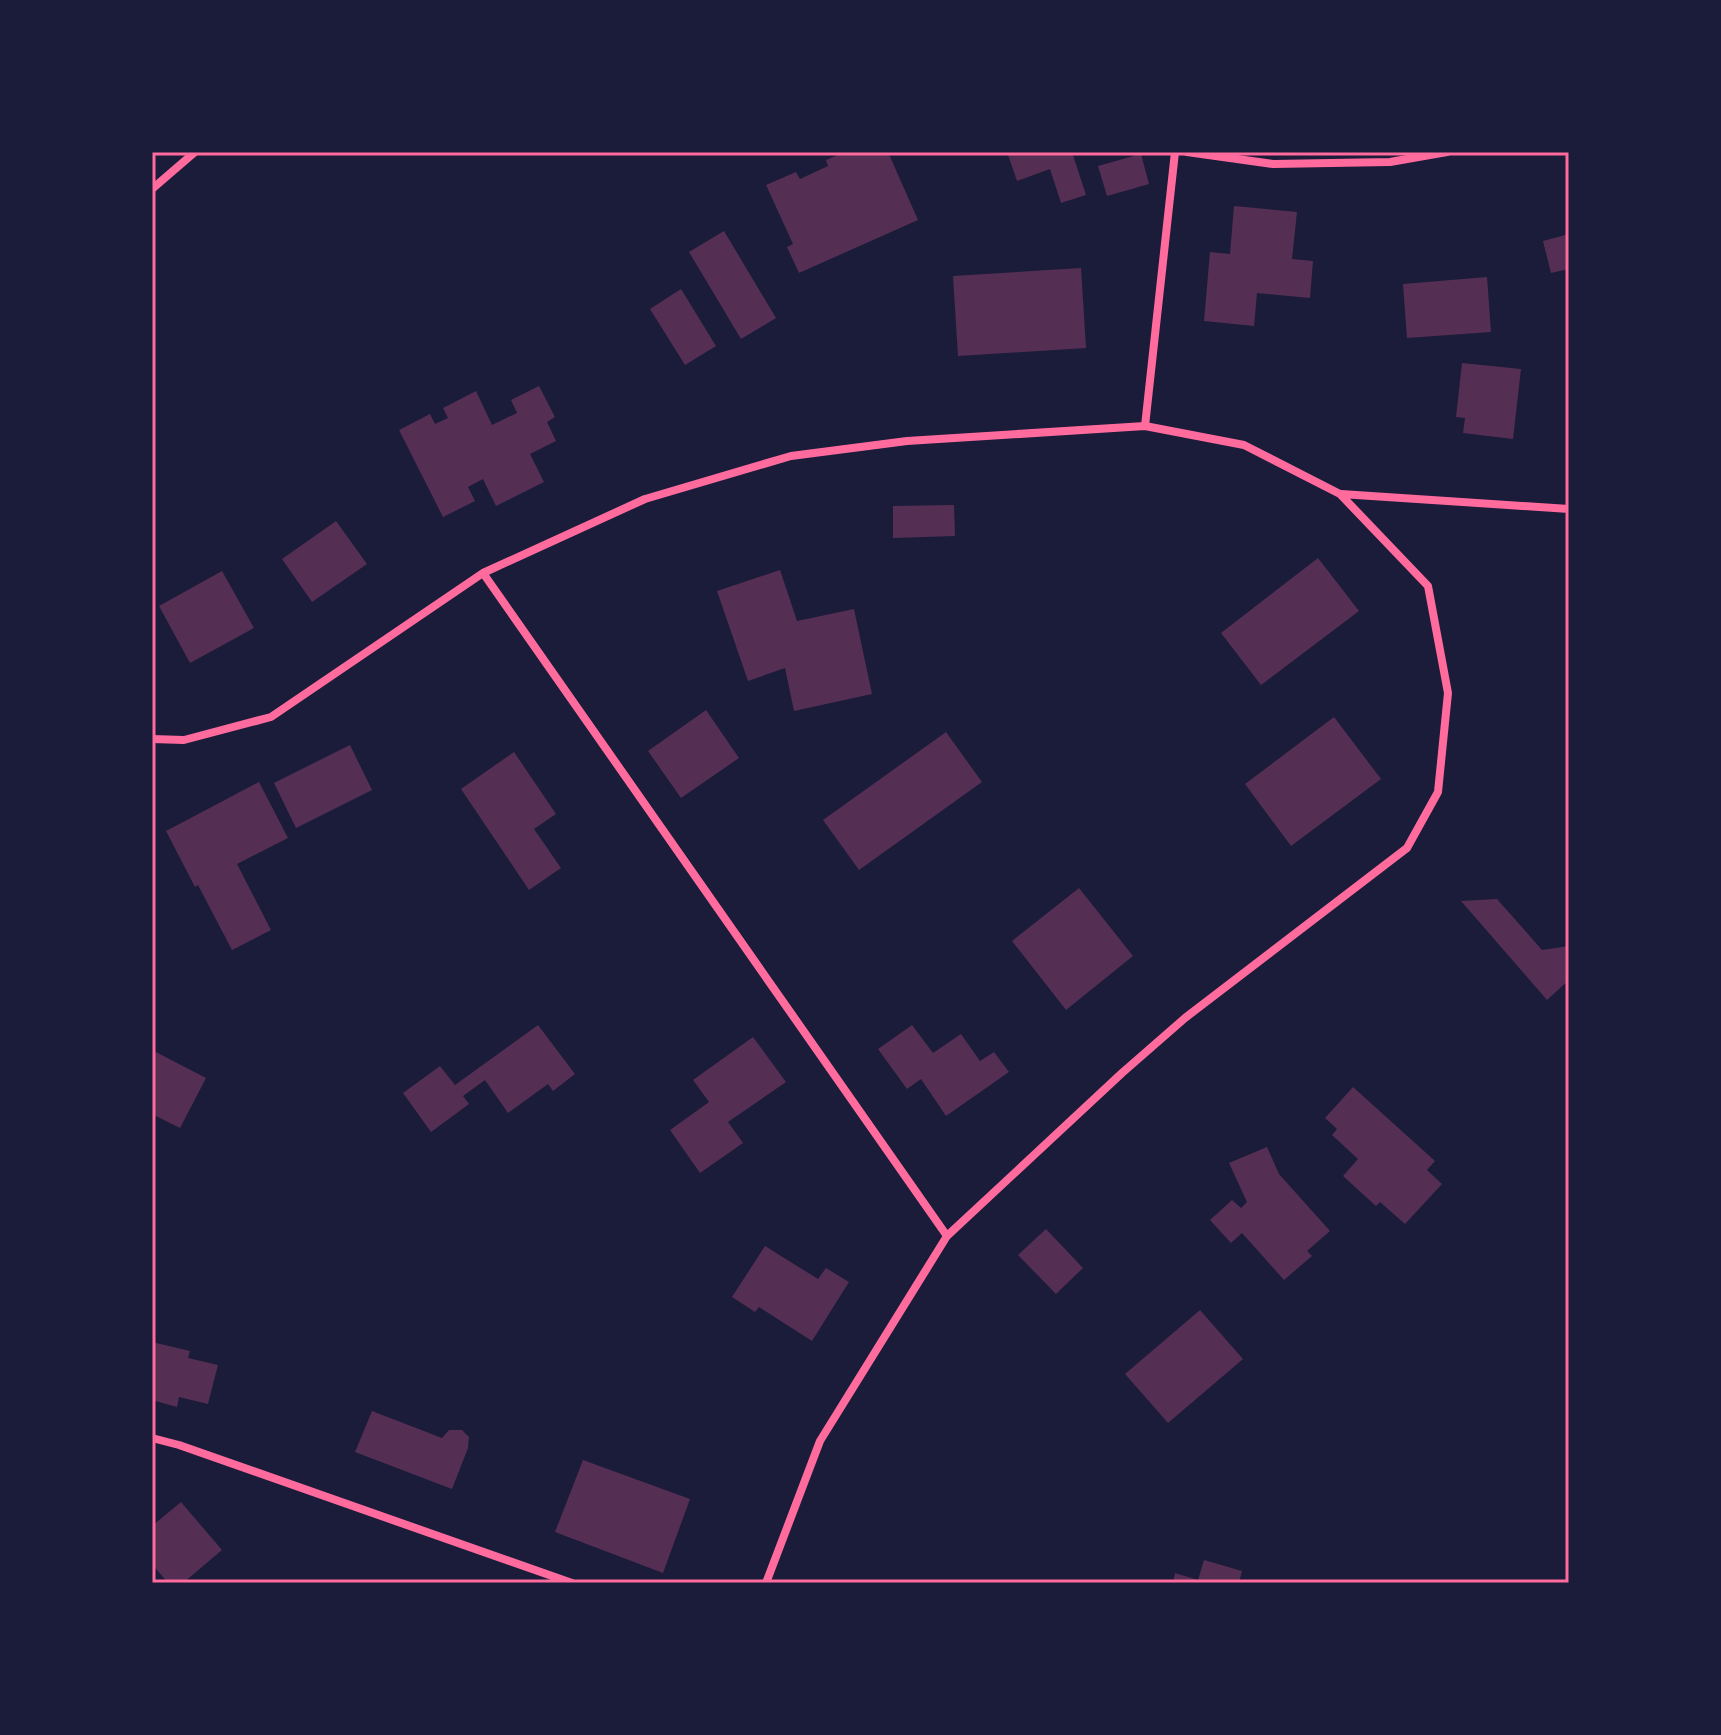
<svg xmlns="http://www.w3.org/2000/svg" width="1721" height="1735" font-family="'Roboto Condensed',sans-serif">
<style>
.building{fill:#542f53}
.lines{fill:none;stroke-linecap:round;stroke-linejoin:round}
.minor{stroke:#ff6b9d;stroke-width:8}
.neatline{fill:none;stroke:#ff6b9d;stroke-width:3}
</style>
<rect width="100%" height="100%" fill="#1b1b3a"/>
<path class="building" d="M 845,152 L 888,152 L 918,220 L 799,273 L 787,247 L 793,244 L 766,185 L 796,172 L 800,179 L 828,166 L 826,160 Z
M 1007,152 L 1072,152 L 1086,195 L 1061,203 L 1050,169 L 1017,181 Z
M 1141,154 L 1149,184 L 1107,196 L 1098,166 Z
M 1234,206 L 1297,212 L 1292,259 L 1313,261 L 1310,298 L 1257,293 L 1254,326 L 1204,321 L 1210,252 L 1230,254 Z
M 724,231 L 776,318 L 741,339 L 689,252 Z
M 1569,234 L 1569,269 L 1551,273 L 1543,241 Z
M 1081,268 L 1086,348 L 958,356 L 953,276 Z
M 1487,277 L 1491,332 L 1407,338 L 1403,284 Z
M 681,289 L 716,346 L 685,365 L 650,309 Z
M 1462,363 L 1521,369 L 1513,439 L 1463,433 L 1465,418 L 1456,417 Z
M 539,386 L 555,417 L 547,422 L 556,441 L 530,454 L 544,482 L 496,506 L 483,479 L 468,487 L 475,501 L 443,517 L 399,430 L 430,414 L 435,424 L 448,418 L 443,408 L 476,391 L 492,425 L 517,413 L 511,400 Z
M 954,505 L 955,536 L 893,538 L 893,506 Z
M 336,521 L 367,564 L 312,602 L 282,559 Z
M 1318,558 L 1359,611 L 1261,685 L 1221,633 Z
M 780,570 L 797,621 L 854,609 L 872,694 L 794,711 L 785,668 L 748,681 L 717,591 Z
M 222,571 L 254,628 L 190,663 L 159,606 Z
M 706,710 L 739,758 L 681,798 L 648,751 Z
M 1334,717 L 1381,779 L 1291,846 L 1245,784 Z
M 946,732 L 982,782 L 859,870 L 823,820 Z
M 350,745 L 372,790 L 296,828 L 274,783 Z
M 514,752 L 556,814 L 534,829 L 561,868 L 529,890 L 461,789 Z
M 259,782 L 288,838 L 237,864 L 271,930 L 232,950 L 198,885 L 195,887 L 166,831 Z
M 1079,888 L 1133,956 L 1066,1010 L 1012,941 Z
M 1497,899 L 1542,950 L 1569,946 L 1569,980 L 1547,1000 L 1461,901 Z
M 538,1025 L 575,1074 L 553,1091 L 548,1084 L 508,1113 L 485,1080 L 463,1096 L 469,1104 L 431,1132 L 403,1093 L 440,1066 L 455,1085 Z
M 912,1025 L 933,1053 L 961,1034 L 980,1061 L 994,1052 L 1009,1072 L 946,1116 L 921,1079 L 907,1089 L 878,1049 Z
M 753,1037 L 786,1082 L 728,1122 L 743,1143 L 700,1173 L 670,1130 L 709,1102 L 693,1080 Z
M 152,1050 L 206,1078 L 180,1128 L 152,1114 Z
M 1353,1087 L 1435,1161 L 1427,1170 L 1442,1184 L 1405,1224 L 1380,1202 L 1376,1206 L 1343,1176 L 1358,1159 L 1332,1135 L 1337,1129 L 1325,1118 Z
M 1267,1147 L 1279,1174 L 1330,1231 L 1307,1251 L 1312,1256 L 1284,1280 L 1242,1233 L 1231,1243 L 1210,1220 L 1232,1200 L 1241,1208 L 1247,1202 L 1229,1163 Z
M 1046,1229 L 1083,1268 L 1056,1294 L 1018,1255 Z
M 765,1246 L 818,1279 L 826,1268 L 849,1282 L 812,1341 L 759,1307 L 755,1312 L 732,1297 Z
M 1200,1310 L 1243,1359 L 1168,1423 L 1125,1374 Z
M 152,1342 L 190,1351 L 188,1358 L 218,1365 L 208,1404 L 179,1397 L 177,1407 L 152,1400 Z
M 372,1411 L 442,1438 L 449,1430 L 462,1430 L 469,1437 L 468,1448 L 452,1489 L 355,1452 Z
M 583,1460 L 690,1499 L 663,1573 L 555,1532 Z
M 181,1502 L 222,1550 L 183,1583 L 168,1583 L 152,1564 L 152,1526 Z
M 1204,1560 L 1242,1571 L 1239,1583 L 1173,1583 L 1175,1573 L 1198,1580 Z"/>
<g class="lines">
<path class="minor" d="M 1187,152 L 1273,164 L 1390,162 L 1447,152
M 152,189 L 195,152
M 1145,426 L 1175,152
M 1341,494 L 1569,509
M 483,573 L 947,1236
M 152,739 L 184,740 L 271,717 L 483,573 L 645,499 L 791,456 L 907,441 L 1145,426 L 1244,445 L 1340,494 L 1428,586 L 1448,693 L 1438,792 L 1407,848 L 1185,1018 L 1122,1073 L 947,1236 L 820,1441 L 766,1583
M 152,1438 L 179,1445 L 572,1583
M 1568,1583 L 1569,1582"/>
</g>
<rect width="1721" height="1735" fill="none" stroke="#1b1b3a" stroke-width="308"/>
<rect x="154" y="154" width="1413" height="1427" class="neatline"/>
</svg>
